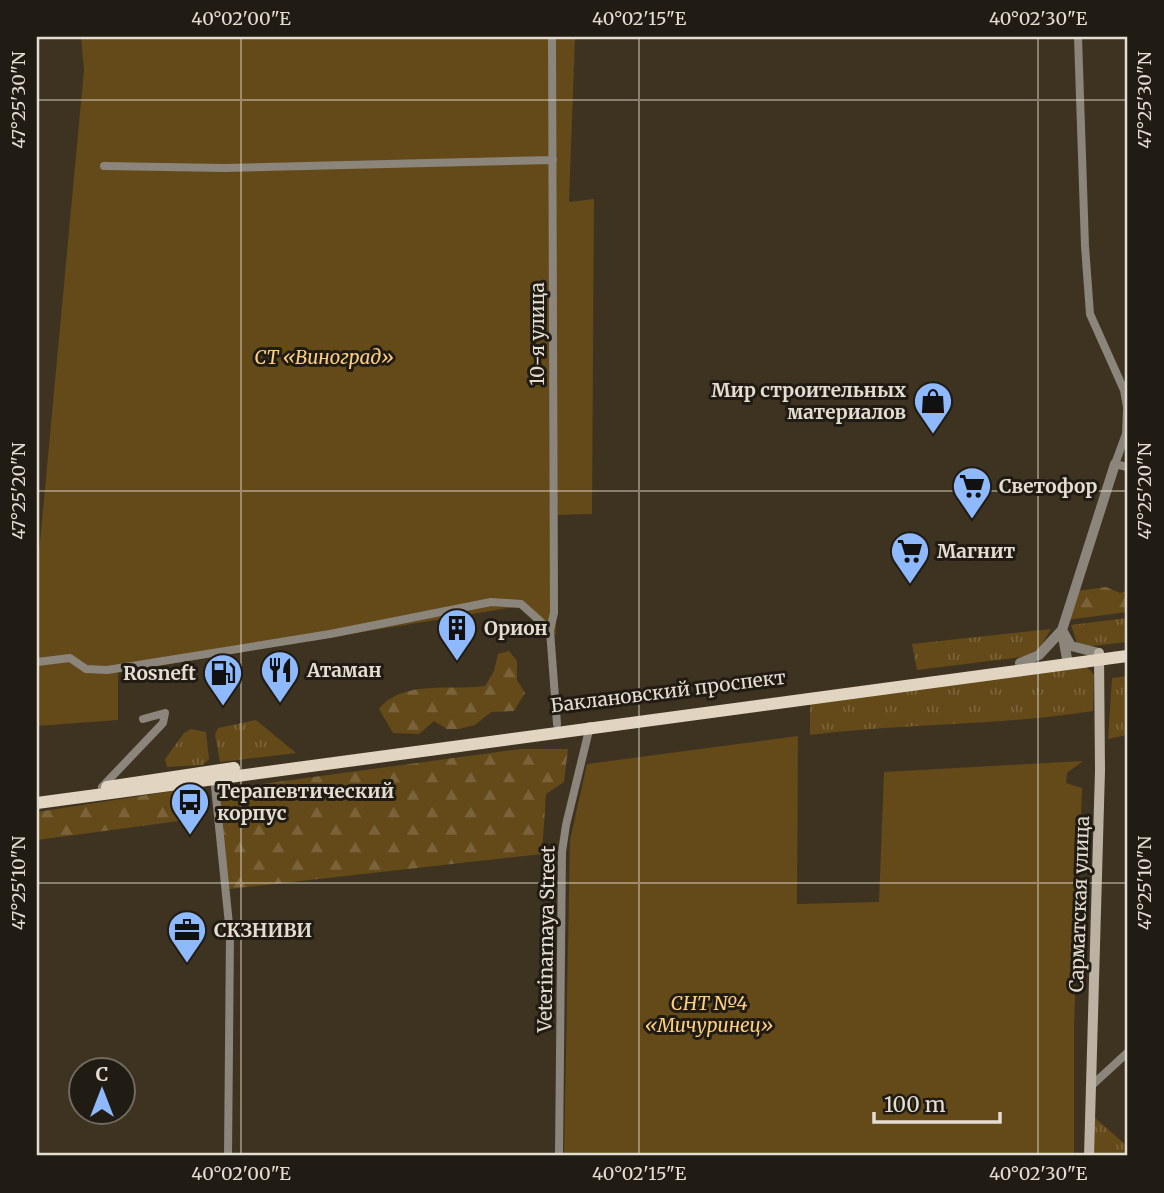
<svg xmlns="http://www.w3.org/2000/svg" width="1164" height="1193" font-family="Merriweather,serif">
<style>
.grass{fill:url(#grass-tufts)}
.forest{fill:url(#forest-firs)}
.garden{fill:#644919}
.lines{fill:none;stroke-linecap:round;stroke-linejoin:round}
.minor{stroke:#8b857b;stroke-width:8}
.tertiary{stroke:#8b857b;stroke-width:10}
.secondary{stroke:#bbb2a3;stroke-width:10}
.primary{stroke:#e1d4c1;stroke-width:12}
.ticks{fill:none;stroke:#e4ddd2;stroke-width:2;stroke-opacity:0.45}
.labels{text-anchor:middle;stroke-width:6;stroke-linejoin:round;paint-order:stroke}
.street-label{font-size:19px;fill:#e4ddd2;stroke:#211c13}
.park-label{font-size:19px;font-style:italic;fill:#ffcf80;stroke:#211c13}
.poi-label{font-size:19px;font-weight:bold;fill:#e4ddd2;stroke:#211c13;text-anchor:start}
.neatline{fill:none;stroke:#e4ddd2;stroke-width:2.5}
.ticks-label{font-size:18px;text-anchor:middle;fill:#e4ddd2}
</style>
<defs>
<pattern id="grass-tufts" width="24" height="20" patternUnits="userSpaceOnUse" patternTransform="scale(1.75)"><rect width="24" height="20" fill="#644919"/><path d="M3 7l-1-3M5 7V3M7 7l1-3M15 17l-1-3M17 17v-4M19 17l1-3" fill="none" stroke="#7a633a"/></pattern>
<pattern id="forest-firs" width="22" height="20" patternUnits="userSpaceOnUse" patternTransform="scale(1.75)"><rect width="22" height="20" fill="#644919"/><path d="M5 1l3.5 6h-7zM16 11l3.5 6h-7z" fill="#7a633a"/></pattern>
</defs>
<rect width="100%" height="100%" fill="#3e3320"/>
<path class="grass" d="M 1127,618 L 1127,642 L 1083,647 L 1077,643 L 1071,625 Z
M 1051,629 L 1039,649 L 1023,657 L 917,670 L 912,644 Z
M 1086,666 L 1094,675 L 1093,711 C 1000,726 904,723 810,735 L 810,703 Z
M 1127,676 L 1127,735 L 1108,739 L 1112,678 Z
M 256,720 L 296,753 L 220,762 L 215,735 L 218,728 Z
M 191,729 L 206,732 L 209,759 L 203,765 L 167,767 L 165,759 L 184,733 Z
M 1094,1117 L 1127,1146 L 1127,1156 L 1093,1156 Z"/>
<path class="forest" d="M 1106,587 L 1120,593 L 1127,591 L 1127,612 L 1067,620 L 1077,591 Z
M 509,651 L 517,661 L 517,680 L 525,693 L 514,711 L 491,712 L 475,725 L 459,729 L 447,729 L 434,721 L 419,734 L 393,733 L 379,709 C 402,679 453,691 485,686 L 494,671 L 498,654 Z
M 520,749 L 568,749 L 564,782 L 546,794 L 542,854 L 229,889 L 218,802 L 225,789 Z
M 179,790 L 194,794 L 200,804 L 201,815 L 194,819 L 37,840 L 37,812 Z"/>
<path class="garden" d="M 81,37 L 575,37 L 569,202 L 594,199 L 592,514 L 555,515 L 556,635 L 541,627 L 520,606 L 170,664 L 118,673 L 118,720 L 37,726 L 37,574 L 84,70 Z
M 798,736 L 797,904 L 879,902 L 884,772 L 1083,761 L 1067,773 L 1066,783 L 1082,788 L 1074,1025 L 1074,1156 L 564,1156 L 570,840 L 587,764 Z"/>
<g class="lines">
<path class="minor" d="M 552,37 L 554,613 L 550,630 L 557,724
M 1078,37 L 1085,246 L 1090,314 L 1124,390 L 1127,407
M 104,166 L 225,168 L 553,160
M 1127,409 L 1126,434 L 1115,464 L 1127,467
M 37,662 L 70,658 L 86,669 L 107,670 L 330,634 L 491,602 L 521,604 L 550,630
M 214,777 L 230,934 L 228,1156
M 102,787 L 163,723 L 165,713 L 143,719
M 1090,1087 L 1127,1053
M 559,1156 L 562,852 L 566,825 L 590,726"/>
<path class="tertiary" d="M 1062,630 L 1071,646 L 1099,653
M 1063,637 L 1068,664
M 1020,663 L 1039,655 L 1062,630 L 1115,464"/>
<path class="secondary" d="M 1089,1156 L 1100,770 L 1099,653"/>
<path class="primary" d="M 107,787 L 234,768
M 37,803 L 1127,656"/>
</g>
<path class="ticks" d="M 241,37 L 241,1156M 639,37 L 639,1156M 1038,37 L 1038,1156M 37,100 L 1127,100M 37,491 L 1127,491M 37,883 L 1127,883"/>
<defs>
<g id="shop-pin" transform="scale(2.0125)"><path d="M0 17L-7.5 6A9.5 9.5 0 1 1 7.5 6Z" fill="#8eb9fd" stroke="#211c13"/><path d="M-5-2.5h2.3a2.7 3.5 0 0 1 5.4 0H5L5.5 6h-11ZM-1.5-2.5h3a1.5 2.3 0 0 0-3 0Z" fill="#111"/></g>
<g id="supermarket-pin" transform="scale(2.0125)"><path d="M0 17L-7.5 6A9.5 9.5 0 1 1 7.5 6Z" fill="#8eb9fd" stroke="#211c13"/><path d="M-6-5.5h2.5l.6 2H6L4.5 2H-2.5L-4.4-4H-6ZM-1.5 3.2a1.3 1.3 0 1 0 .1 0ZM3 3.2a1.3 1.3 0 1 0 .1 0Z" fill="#111"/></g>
<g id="building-pin" transform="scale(2.0125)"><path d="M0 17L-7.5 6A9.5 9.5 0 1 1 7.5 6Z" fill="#8eb9fd" stroke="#211c13"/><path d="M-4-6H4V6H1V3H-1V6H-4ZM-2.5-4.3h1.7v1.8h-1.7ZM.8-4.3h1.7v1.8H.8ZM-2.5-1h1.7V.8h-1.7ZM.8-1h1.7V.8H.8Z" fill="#111"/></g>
<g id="restaurant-pin" transform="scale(2.0125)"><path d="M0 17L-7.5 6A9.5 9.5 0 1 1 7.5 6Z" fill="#8eb9fd" stroke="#211c13"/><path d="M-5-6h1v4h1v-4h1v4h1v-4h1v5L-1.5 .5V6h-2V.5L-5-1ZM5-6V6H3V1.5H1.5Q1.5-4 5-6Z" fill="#111"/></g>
<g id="fuel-pin" transform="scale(2.0125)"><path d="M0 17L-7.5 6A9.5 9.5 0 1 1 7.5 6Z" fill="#8eb9fd" stroke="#211c13"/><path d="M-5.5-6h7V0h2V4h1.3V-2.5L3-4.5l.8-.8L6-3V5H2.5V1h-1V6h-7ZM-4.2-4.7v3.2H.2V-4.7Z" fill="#111"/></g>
<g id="bus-pin" transform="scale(2.0125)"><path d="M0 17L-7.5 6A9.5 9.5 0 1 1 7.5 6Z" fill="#8eb9fd" stroke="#211c13"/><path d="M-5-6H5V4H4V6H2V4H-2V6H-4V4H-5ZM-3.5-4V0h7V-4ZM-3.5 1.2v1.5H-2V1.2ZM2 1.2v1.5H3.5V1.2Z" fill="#111"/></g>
<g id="office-pin" transform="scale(2.0125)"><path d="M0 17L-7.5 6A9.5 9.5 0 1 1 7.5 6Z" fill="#8eb9fd" stroke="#211c13"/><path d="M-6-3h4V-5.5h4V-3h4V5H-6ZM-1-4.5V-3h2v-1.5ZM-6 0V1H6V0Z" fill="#111"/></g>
</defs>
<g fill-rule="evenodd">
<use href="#shop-pin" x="933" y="401"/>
<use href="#supermarket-pin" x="972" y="486"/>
<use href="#supermarket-pin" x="910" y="551"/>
<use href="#building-pin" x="457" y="628"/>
<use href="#restaurant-pin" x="280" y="670"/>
<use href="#fuel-pin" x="223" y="673"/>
<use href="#bus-pin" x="190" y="802"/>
<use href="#office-pin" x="187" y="930"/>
</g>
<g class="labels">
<g class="street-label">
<text transform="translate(537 334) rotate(-90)" y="7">10-я улица</text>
<text transform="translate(668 691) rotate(-7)" y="7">Баклановский проспект</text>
<text transform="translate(1079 904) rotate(-88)" y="7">Сарматская улица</text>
<text transform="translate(546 939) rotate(-89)" y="7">Veterinarnaya Street</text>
</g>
<g class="park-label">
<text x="324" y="364">СТ «Виноград»</text>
<text x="709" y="1010">СНТ №4<tspan x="709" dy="22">«Мичуринец»</tspan></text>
</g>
<g class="poi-label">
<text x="906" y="397" text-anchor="end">Мир строительных<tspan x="906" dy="22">материалов</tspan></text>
<text x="999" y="493">Светофор</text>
<text x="937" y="558">Магнит</text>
<text x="484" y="635">Орион</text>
<text x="307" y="677">Атаман</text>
<text x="196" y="680" text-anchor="end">Rosneft</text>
<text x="217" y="798">Терапевтический<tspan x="217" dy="22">корпус</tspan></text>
<text x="214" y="937">СКЗНИВИ</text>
</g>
</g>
<rect width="1164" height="1193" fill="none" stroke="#211c13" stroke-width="77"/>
<g transform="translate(102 1091)"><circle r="33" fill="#211c13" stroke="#6f695f" stroke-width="2"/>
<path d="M0-5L12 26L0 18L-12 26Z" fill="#8eb9fd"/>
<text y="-10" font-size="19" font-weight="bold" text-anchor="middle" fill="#e4ddd2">С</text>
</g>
<path d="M874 1112v10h126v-10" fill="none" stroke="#e4ddd2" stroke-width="3.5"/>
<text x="884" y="1112" font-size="21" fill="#e4ddd2" stroke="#211c13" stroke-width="5" paint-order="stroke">100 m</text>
<rect x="38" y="38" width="1088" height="1116" class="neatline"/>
<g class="ticks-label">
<text x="241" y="25">40°02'00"E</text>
<text x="639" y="25">40°02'15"E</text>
<text x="1038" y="25">40°02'30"E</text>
<text transform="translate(19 100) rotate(-90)" y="6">47°25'30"N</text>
<text transform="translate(1145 100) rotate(-90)" y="6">47°25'30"N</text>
<text transform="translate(19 491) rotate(-90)" y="6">47°25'20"N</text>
<text transform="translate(1145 491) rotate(-90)" y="6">47°25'20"N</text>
<text transform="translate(19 883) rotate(-90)" y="6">47°25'10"N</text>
<text transform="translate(1145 883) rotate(-90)" y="6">47°25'10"N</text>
<text x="241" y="1180">40°02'00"E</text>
<text x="639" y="1180">40°02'15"E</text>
<text x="1038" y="1180">40°02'30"E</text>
</g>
</svg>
